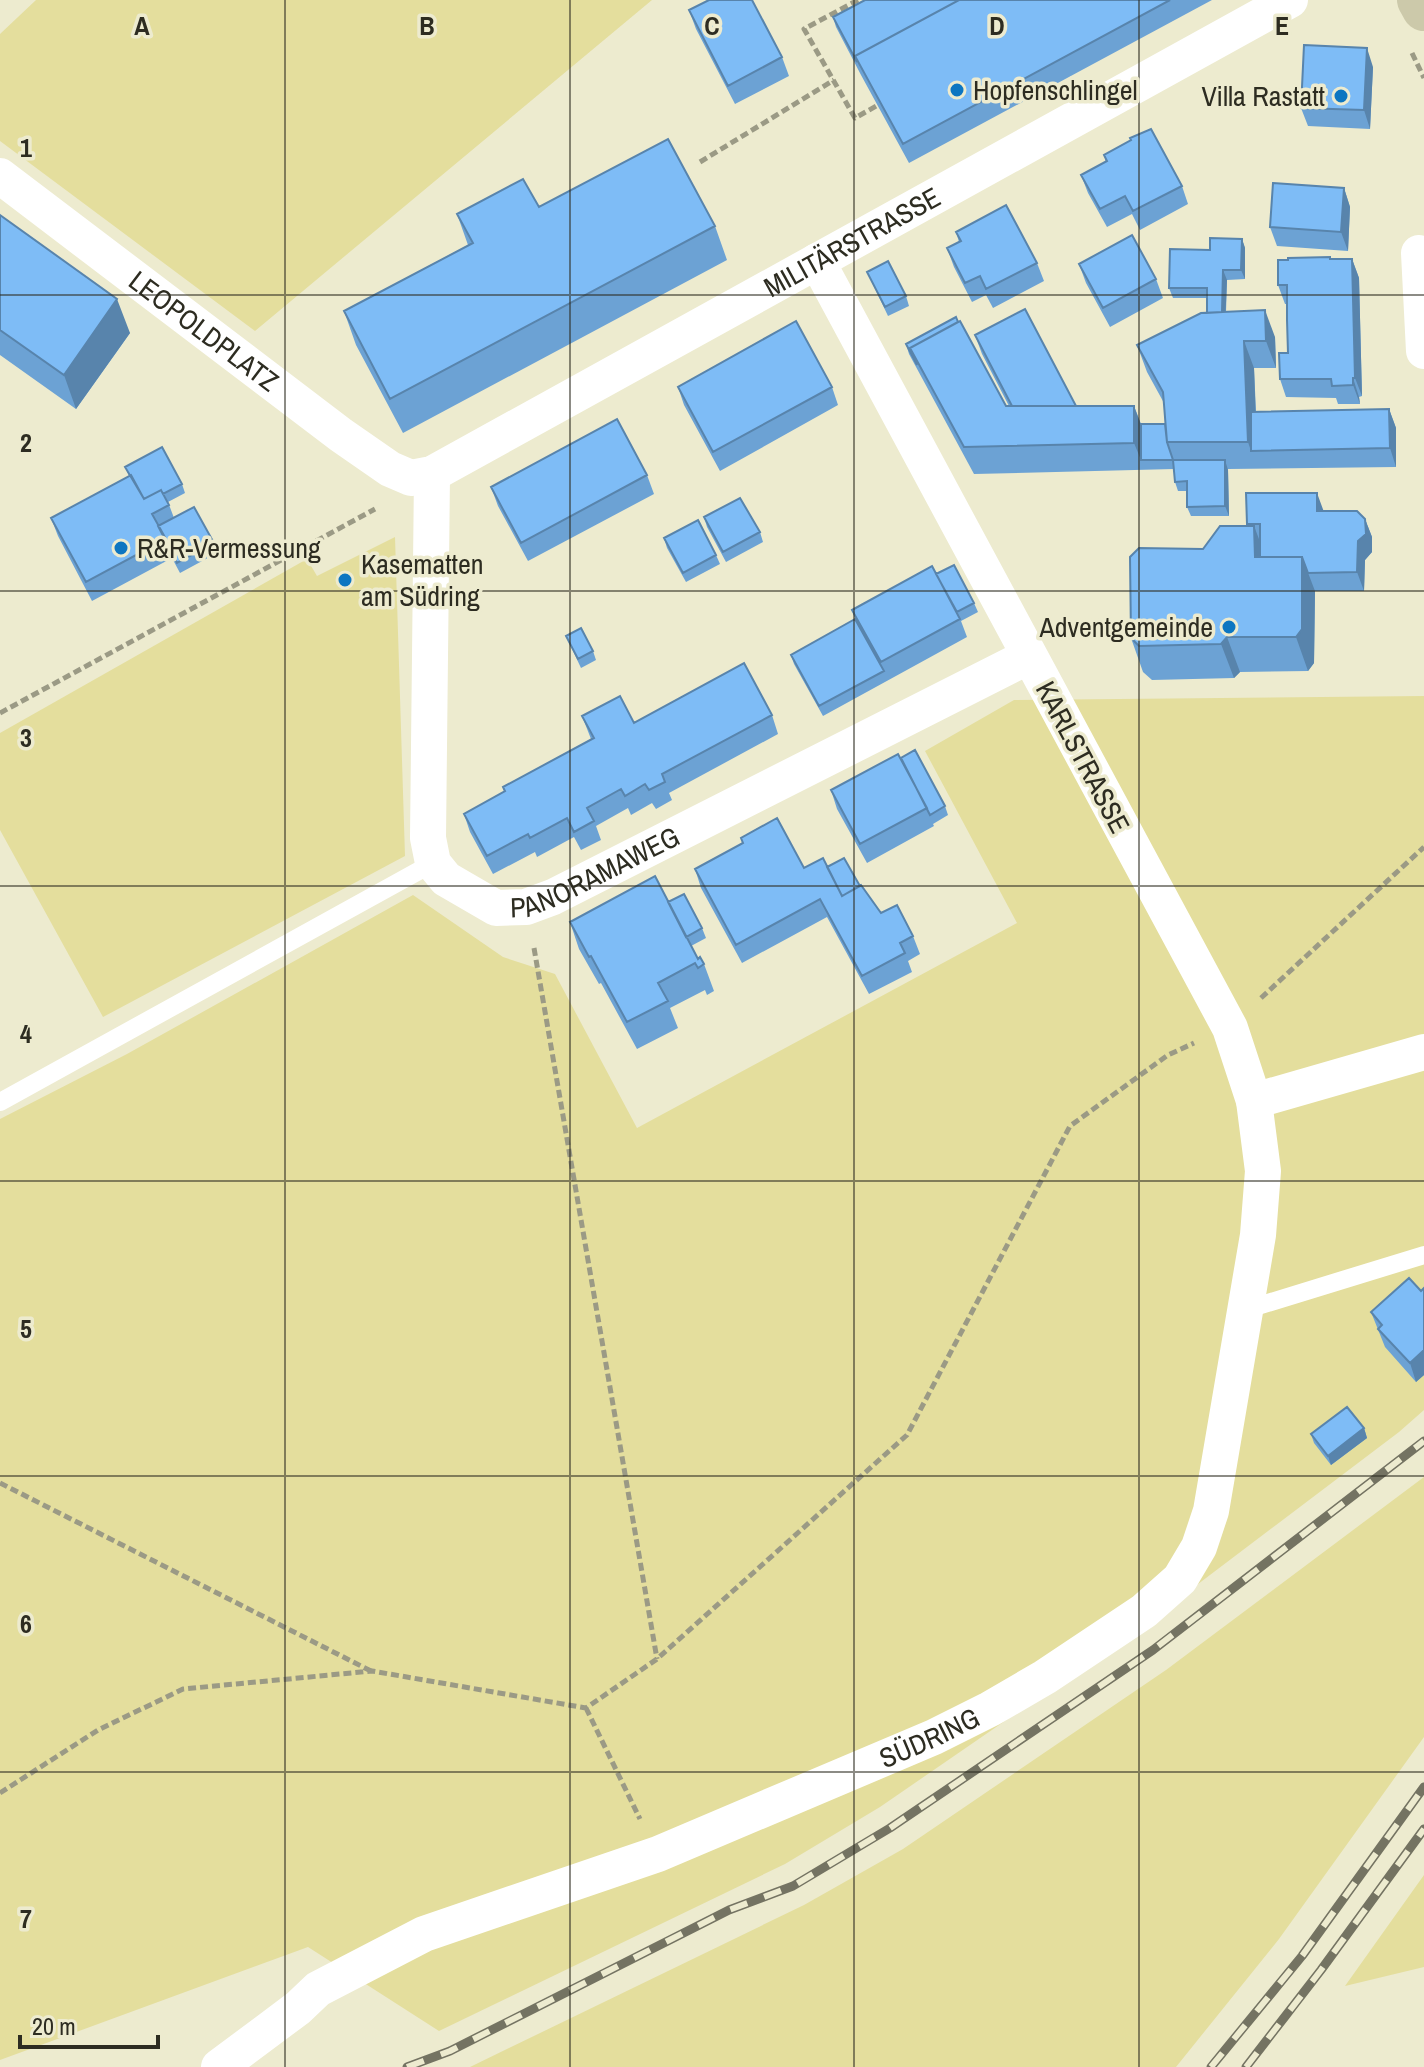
<svg xmlns="http://www.w3.org/2000/svg" width="1424" height="2067" font-family="'Archivo Narrow',sans-serif">
<style>
.green{fill:#e4de9d}
.lines{fill:none;stroke-linecap:round;stroke-linejoin:round}
.path{stroke:#9b9a85;stroke-width:5;stroke-dasharray:8 4;stroke-linecap:butt}
.lane{stroke:#fff;stroke-width:18}
.street{stroke:#fff;stroke-width:36}
.secondary{stroke:#ccc9aa;stroke-width:44}
.rail-casing{stroke:#747362;stroke-width:9}
.rail{stroke:#edebcf;stroke-width:6;stroke-dasharray:18;stroke-linecap:butt}
.wall{fill:#6ca2d4}
.shaded-wall{fill:#5884ac}
.building{fill:#7ebcf6;stroke:#5884ac;stroke-width:2}
.grid{fill:none;stroke:#2d2c21;stroke-width:2;stroke-opacity:0.55}
.poi-dot{fill:#0d76c1;stroke:#edebcf;stroke-width:3}
.labels{text-anchor:middle;stroke-width:7;stroke-linejoin:round;paint-order:stroke}
.poi-label{font-size:28px;fill:#2d2c21;stroke:#edebcf;text-anchor:start}
.street-label{font-size:28px;fill:#2d2c21;stroke:#edebcf}
.grid-label{font-size:26px;text-anchor:middle;font-weight:bold;fill:#2d2c21;stroke:#edebcf;stroke-width:7;stroke-linejoin:round;paint-order:stroke}
</style>
<rect width="100%" height="100%" fill="#edebcf"/>
<path class="green" d="M 36,0 L 652,0 L 255,331 L 0,141 L 0,34 Z
M 395,537 L 405,856 L 103,1017 L 0,830 L 0,733 L 307,559 L 317,576 Z
M 1424,696 L 1424,1410 L 1399,1432 L 1140,1628 L 880,1807 L 785,1864 L 439,2031 L 308,1947 L 0,2060 L 0,1119 L 127,1054 L 413,895 L 503,957 L 555,974 L 637,1128 L 1017,923 L 925,751 L 1014,700 Z
M 1424,1477 L 1424,1737 L 1279,1939 L 1176,2067 L 470,2067 L 804,1905 L 903,1849 L 1166,1670 Z
M 1424,1875 L 1424,1967 L 1345,1986 Z"/>
<g class="lines">
<path class="path" d="M 858,0 L 804,29 L 855,118 L 878,105
M 1412,53 L 1424,78
M 700,162 L 834,80
M 0,713 L 375,509
M 534,948 L 657,1659
M 1261,998 L 1424,847
M 0,1483 L 371,1671
M 586,1708 L 640,1819
M 0,1793 L 98,1730 L 183,1689 L 372,1671 L 586,1708 L 657,1659 L 907,1435 L 1070,1126 L 1168,1055 L 1194,1043"/>
<path class="lane" d="M 0,1102 L 433,863
M 1245,1310 L 1424,1255"/>
<g class="street">
<path id="s1" d="M 0,176 L 341,435 L 390,469 L 411,478 L 432,474 L 1290,0"/>
<path d="M 1419,253 L 1424,351"/>
<path id="s2" d="M 432,474 L 428,838 L 433,863 L 446,879 L 496,908 L 526,907 L 553,897 L 1029,656"/>
<path d="M 1254,1101 L 1424,1052"/>
<path id="s3" d="M 219,2067 L 298,2008 L 318,1989 L 424,1934 L 658,1854 L 934,1737 L 990,1709 L 1045,1677 L 1144,1611 L 1180,1579 L 1199,1547 L 1211,1511 L 1258,1235 L 1263,1171 L 1254,1101 L 1230,1028 L 817,261"/>
</g>
<path class="secondary" d="M 1419,0 L 1424,9"/>
<g class="rail-casing">
<path id="rail" d="M 407,2067 L 450,2051 L 729,1910 L 793,1886 L 890,1828 L 1153,1650 L 1424,1441
M 1211,2067 L 1302,1956 L 1424,1787
M 1246,2067 L 1321,1970 L 1424,1829"/>
</g>
<use href="#rail" class="rail"/>
</g>
<path class="wall" d="M 865,0 L 1212,0 L 909,163 L 861,75 L 836,27 L 833,17 Z
M 689,10 L 782,57 L 789,76 L 735,104 L 696,29 Z
M 1373,67 L 1370,129 L 1308,126 L 1301,108 Z
M 1104,155 L 1182,186 L 1188,204 L 1140,230 L 1132,214 L 1107,227 L 1088,193 L 1081,175 L 1106,162 Z
M 1344,188 L 1350,207 L 1348,251 L 1277,246 L 1270,227 Z
M 539,207 L 715,226 L 727,260 L 403,433 L 356,345 L 344,311 L 468,245 L 457,214 Z
M 0,215 L 130,333 L 76,409 L 0,355 Z
M 956,232 L 1037,263 L 1044,281 L 993,308 L 986,295 L 972,302 L 954,267 L 947,248 L 959,242 Z
M 1242,239 L 1245,248 L 1245,279 L 1227,280 L 1226,312 L 1275,337 L 1276,368 L 1254,368 L 1256,412 L 1389,409 L 1396,428 L 1396,467 L 1228,469 L 1229,516 L 1191,516 L 1187,507 L 1187,491 L 1178,491 L 1175,482 L 1174,469 L 974,474 L 909,354 L 906,344 L 1006,406 L 1009,406 L 982,354 L 975,335 L 1076,406 L 1134,406 L 1141,424 L 1165,424 L 1164,403 L 1147,372 L 1137,345 L 1207,313 L 1207,298 L 1173,298 L 1169,288 L 1210,250 Z
M 1331,259 L 1352,259 L 1359,278 L 1362,396 L 1359,397 L 1360,404 L 1338,404 L 1336,398 L 1286,397 L 1280,379 L 1288,353 L 1287,304 L 1285,304 L 1278,285 Z
M 1079,264 L 1156,279 L 1163,298 L 1110,327 L 1086,283 Z
M 867,272 L 906,296 L 909,306 L 888,316 Z
M 678,387 L 832,387 L 838,405 L 720,471 L 684,405 Z
M 125,467 L 182,484 L 185,493 L 168,502 L 174,518 L 214,543 L 217,553 L 180,573 L 172,558 L 92,601 L 58,536 L 51,518 L 129,476 Z
M 647,475 L 654,494 L 528,561 L 498,506 L 491,487 Z
M 1323,511 L 1365,519 L 1372,537 L 1372,552 L 1365,560 L 1364,591 L 1315,591 L 1314,663 L 1308,671 L 1240,672 L 1234,678 L 1152,680 L 1143,672 L 1131,638 L 1203,549 L 1248,526 L 1247,524 Z
M 704,517 L 760,532 L 763,542 L 726,562 L 707,527 Z
M 664,538 L 716,555 L 720,564 L 686,582 L 667,548 Z
M 936,574 L 974,603 L 978,612 L 961,621 L 967,637 L 823,716 L 794,664 L 791,655 L 855,619 L 852,610 Z
M 566,636 L 593,651 L 596,660 L 581,668 Z
M 772,715 L 778,734 L 669,793 L 672,800 L 656,809 L 652,803 L 631,815 L 628,808 L 596,826 L 601,840 L 581,850 L 574,837 L 537,857 L 535,852 L 493,874 L 470,832 L 464,814 L 504,792 L 503,787 L 591,739 L 582,716 L 634,723 Z
M 901,758 L 945,806 L 948,815 L 933,824 L 934,826 L 867,863 L 837,809 L 831,790 Z
M 827,867 L 860,886 L 881,913 L 913,936 L 920,954 L 908,961 L 912,972 L 869,994 L 827,917 L 742,963 L 701,888 L 695,869 Z
M 668,902 L 702,928 L 706,938 L 691,946 L 698,959 L 704,964 L 714,991 L 707,995 L 705,990 L 670,1008 L 678,1028 L 637,1049 L 601,983 L 599,984 L 579,949 L 570,922 Z
M 1371,1312 L 1424,1375 L 1416,1382 L 1385,1347 Z
M 1364,1428 L 1367,1438 L 1331,1465 L 1314,1443 L 1311,1434 Z"/>
<path class="shaded-wall" d="M 1367,48 L 1373,67 L 1370,129 L 1364,110 Z
M 1344,188 L 1350,207 L 1348,251 L 1341,232 Z
M 1242,239 L 1245,248 L 1245,279 L 1241,270 Z
M 1352,259 L 1359,278 L 1362,396 L 1355,378 Z
M 1223,270 L 1227,280 L 1225,325 L 1222,316 Z
M 117,299 L 130,333 L 76,409 L 64,375 Z
M 1265,310 L 1275,337 L 1276,368 L 1266,341 Z
M 1244,341 L 1254,368 L 1257,451 L 1251,451 L 1248,442 Z
M 1353,378 L 1359,397 L 1360,404 L 1353,385 Z
M 1134,406 L 1144,433 L 1141,460 L 1134,443 Z
M 1389,409 L 1396,428 L 1396,467 L 1390,448 Z
M 1225,460 L 1228,470 L 1229,516 L 1225,506 Z
M 1317,493 L 1324,512 L 1317,511 Z
M 1365,519 L 1372,537 L 1372,552 L 1365,560 L 1364,591 L 1357,572 L 1358,541 Z
M 1254,526 L 1267,560 L 1255,557 Z
M 1302,557 L 1315,591 L 1314,663 L 1308,671 L 1296,637 Z
M 1227,637 L 1240,672 L 1234,678 L 1221,644 Z
M 1424,1350 L 1424,1375 L 1416,1382 L 1410,1363 Z
M 1364,1428 L 1367,1438 L 1331,1465 L 1328,1456 Z"/>
<path class="building" d="M 709,0 L 752,0 L 782,57 L 728,86 L 689,10 Z
M 865,0 L 959,0 L 855,56 L 857,62 L 833,17 Z
M 959,0 L 1170,0 L 903,144 L 855,56 Z
M 1304,45 L 1367,48 L 1364,110 L 1301,108 Z
M 1151,129 L 1182,186 L 1133,211 L 1125,196 L 1100,209 L 1081,175 L 1107,161 L 1104,155 L 1131,140 L 1130,138 Z
M 668,139 L 715,226 L 390,399 L 344,311 L 473,243 L 457,214 L 523,179 L 539,207 Z
M 1273,183 L 1344,188 L 1341,232 L 1270,227 Z
M 1006,205 L 1037,263 L 986,289 L 980,276 L 965,283 L 947,248 L 961,241 L 956,232 Z
M 0,215 L 117,299 L 64,375 L 0,330 Z
M 1132,235 L 1156,279 L 1103,308 L 1079,264 Z
M 1210,238 L 1242,239 L 1241,270 L 1223,270 L 1222,312 L 1207,313 L 1207,288 L 1169,288 L 1170,249 L 1210,250 Z
M 1330,257 L 1330,259 L 1352,259 L 1355,378 L 1353,378 L 1353,385 L 1332,386 L 1331,379 L 1280,379 L 1279,353 L 1288,353 L 1287,320 L 1287,285 L 1278,285 L 1278,260 L 1288,260 L 1288,258 Z
M 888,261 L 906,296 L 885,307 L 867,272 Z
M 1025,309 L 1076,406 L 1012,406 L 975,335 Z
M 1265,310 L 1266,341 L 1244,341 L 1248,442 L 1167,442 L 1163,392 L 1137,345 L 1201,313 Z
M 956,317 L 958,322 L 910,348 L 917,365 L 906,344 Z
M 796,321 L 832,387 L 713,452 L 678,387 Z
M 960,321 L 1006,406 L 1134,406 L 1134,443 L 964,447 L 910,348 Z
M 1389,409 L 1390,448 L 1251,451 L 1251,412 Z
M 617,419 L 647,475 L 521,543 L 491,487 Z
M 1141,424 L 1165,424 L 1167,442 L 1173,460 L 1141,460 Z
M 162,447 L 182,484 L 163,494 L 161,490 L 144,499 L 125,467 Z
M 1173,460 L 1225,460 L 1225,506 L 1187,507 L 1187,481 L 1175,482 Z
M 131,475 L 144,499 L 161,490 L 169,505 L 152,514 L 166,539 L 86,582 L 51,518 Z
M 1246,493 L 1317,493 L 1317,511 L 1357,511 L 1365,519 L 1366,534 L 1358,541 L 1357,572 L 1308,573 L 1302,557 L 1260,557 L 1260,524 L 1247,524 Z
M 740,498 L 760,532 L 723,552 L 704,517 Z
M 194,507 L 214,543 L 177,563 L 158,526 Z
M 698,520 L 716,555 L 683,573 L 664,538 Z
M 1220,526 L 1254,526 L 1255,557 L 1302,557 L 1302,629 L 1296,637 L 1227,637 L 1221,644 L 1139,646 L 1131,638 L 1130,557 L 1139,548 L 1203,549 Z
M 954,565 L 974,603 L 957,612 L 936,574 Z
M 932,566 L 960,619 L 881,662 L 852,610 Z
M 855,619 L 884,671 L 819,706 L 791,655 Z
M 581,628 L 593,651 L 578,659 L 566,636 Z
M 744,663 L 772,715 L 662,774 L 665,782 L 649,790 L 645,784 L 625,796 L 621,789 L 587,808 L 594,821 L 574,832 L 567,818 L 530,838 L 528,834 L 487,856 L 464,814 L 505,791 L 503,787 L 594,738 L 582,716 L 620,696 L 634,723 Z
M 915,750 L 945,806 L 930,815 L 901,758 Z
M 898,754 L 927,808 L 860,844 L 831,790 Z
M 777,818 L 804,868 L 823,858 L 842,896 L 861,885 L 881,913 L 897,905 L 913,936 L 900,943 L 905,953 L 862,976 L 820,899 L 736,945 L 695,869 L 743,843 L 741,838 Z
M 844,858 L 860,886 L 842,896 L 827,867 Z
M 655,876 L 698,959 L 700,957 L 704,964 L 698,968 L 695,963 L 658,983 L 668,1001 L 627,1022 L 591,956 L 589,957 L 570,922 Z
M 684,894 L 702,928 L 686,937 L 668,902 Z
M 1409,1278 L 1421,1291 L 1424,1288 L 1424,1350 L 1410,1363 L 1378,1329 L 1382,1325 L 1371,1312 Z
M 1347,1407 L 1364,1428 L 1328,1456 L 1311,1434 Z"/>
<path class="grid" d="M 285,0 L 285,2067M 570,0 L 570,2067M 854,0 L 854,2067M 1139,0 L 1139,2067M 0,295 L 1424,295M 0,591 L 1424,591M 0,886 L 1424,886M 0,1181 L 1424,1181M 0,1476 L 1424,1476M 0,1772 L 1424,1772"/>
<g class="poi-dot">
<circle cx="957" cy="90" r="8"/>
<circle cx="1341" cy="96" r="8"/>
<circle cx="121" cy="548" r="8"/>
<circle cx="345" cy="580" r="8"/>
<circle cx="1229" cy="627" r="8"/>
</g>
<g class="labels">
<g class="poi-label">
<text x="973" y="100">Hopfenschlingel</text>
<text x="1325" y="106" text-anchor="end">Villa Rastatt</text>
<text x="137" y="558">R&amp;R-Vermessung</text>
<text x="361" y="574">Kasematten<tspan x="361" dy="32">am Südring</tspan></text>
<text x="1213" y="637" text-anchor="end">Adventgemeinde</text>
</g>
<g class="street-label">
<text dy="10" stroke="none"><textPath href="#s1" startOffset="1012">MILITÄRSTRASSE</textPath></text>
<text dy="10" stroke="none"><textPath href="#s1" startOffset="256">LEOPOLDPLATZ</textPath></text>
<text transform="translate(1083 757) rotate(62)" y="10">KARLSTRASSE</text>
<text dy="10" stroke="none"><textPath href="#s2" startOffset="574">PANORAMAWEG</textPath></text>
<text dy="10" stroke="none"><textPath href="#s3" startOffset="788">SÜDRING</textPath></text>
</g>
</g>
<g class="grid-label">
<text x="142" y="35">A</text>
<text x="427" y="35">B</text>
<text x="712" y="35">C</text>
<text x="997" y="35">D</text>
<text x="1282" y="35">E</text>
<text x="26" y="157">1</text>
<text x="26" y="452">2</text>
<text x="26" y="747">3</text>
<text x="26" y="1043">4</text>
<text x="26" y="1338">5</text>
<text x="26" y="1633">6</text>
<text x="26" y="1928">7</text>
</g>
<path d="M20 2035v12h138v-12" fill="none" stroke="#2d2c21" stroke-width="4"/>
<text x="32" y="2035" font-size="24" fill="#2d2c21" stroke="#edebcf" stroke-width="6" paint-order="stroke">20 m</text>
</svg>
